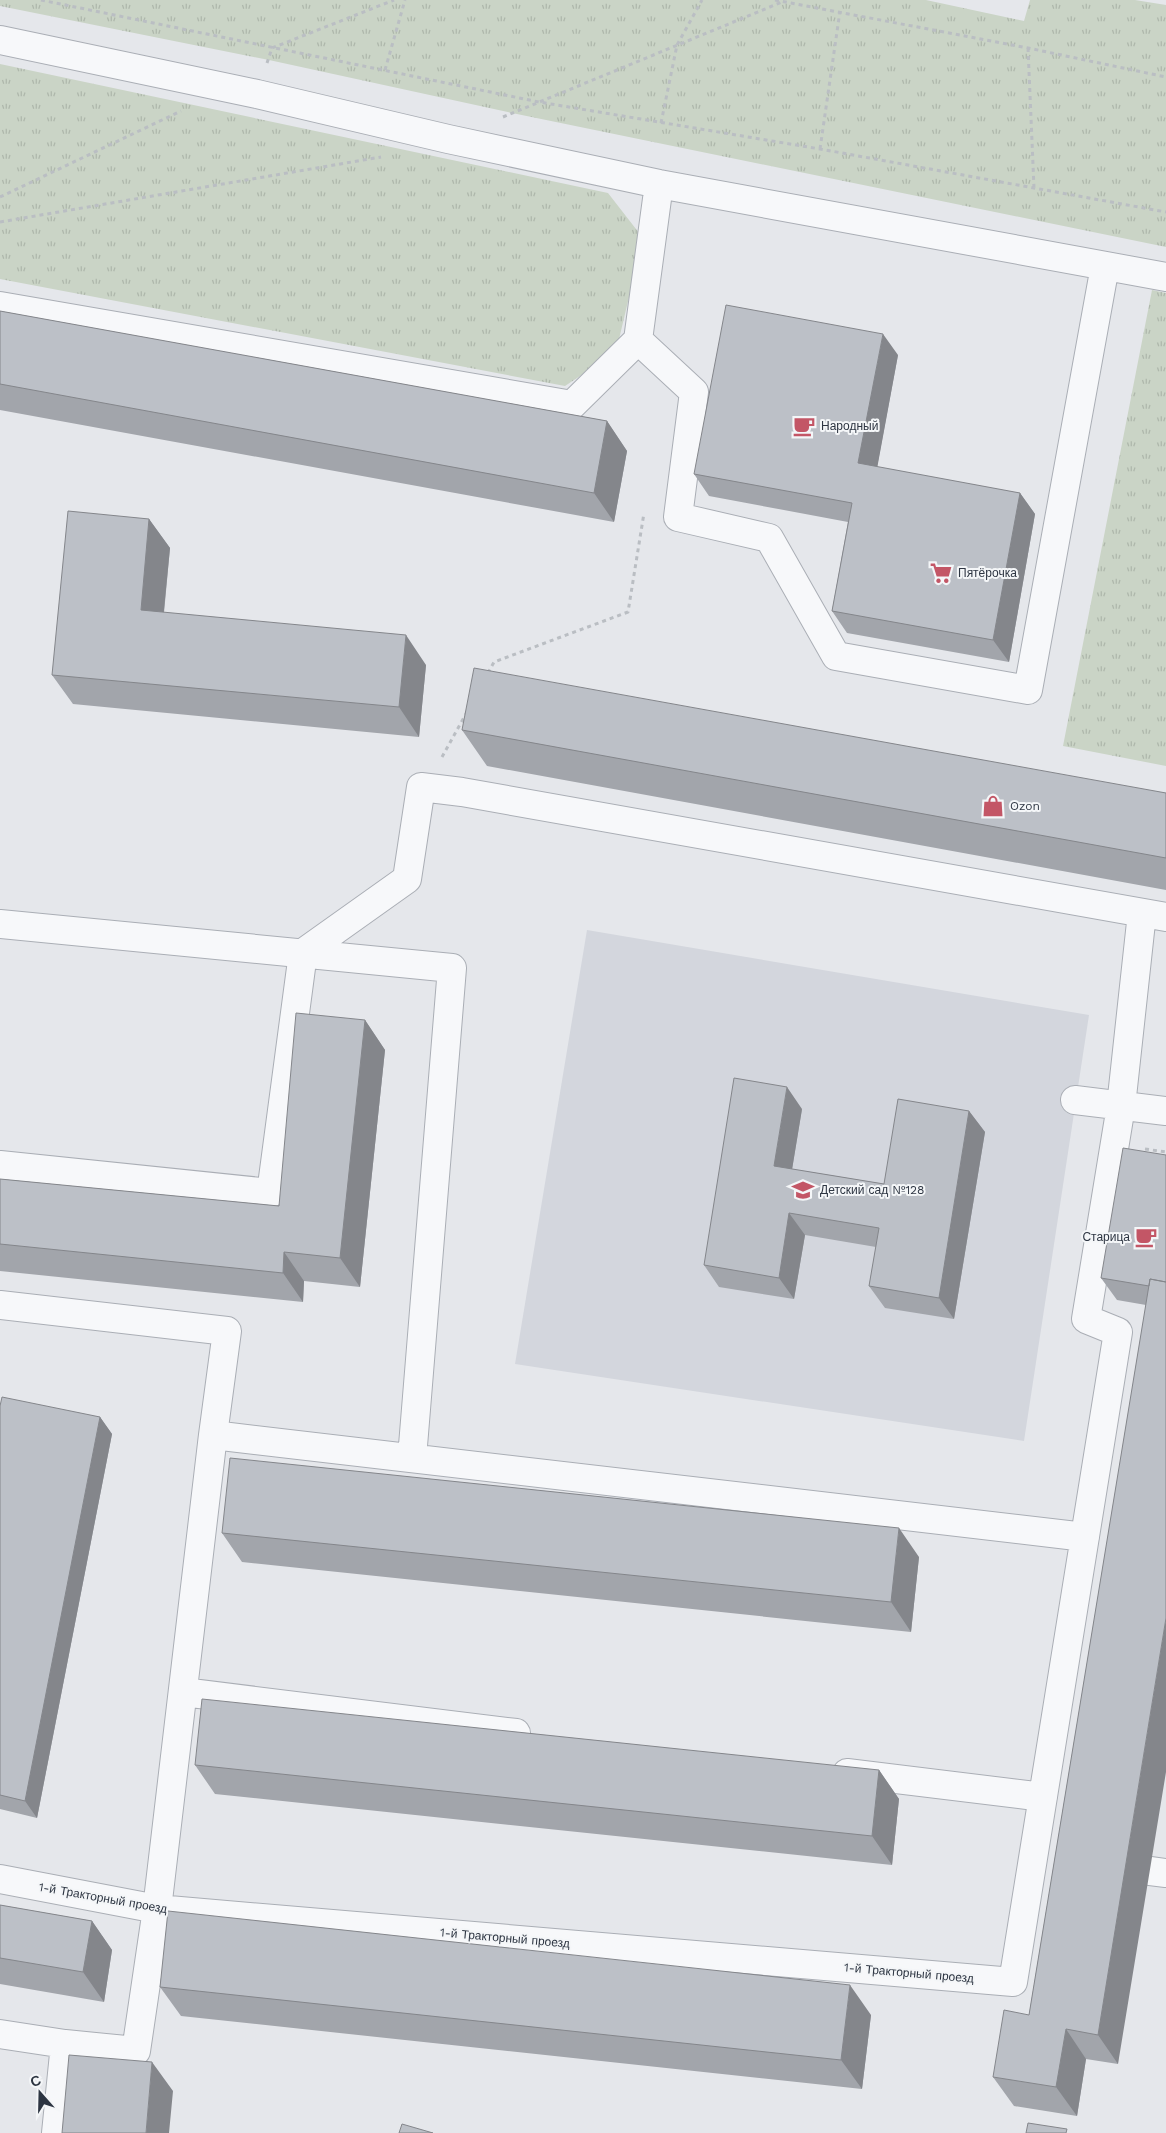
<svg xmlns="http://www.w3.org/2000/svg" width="1166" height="2133" font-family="'Work Sans',sans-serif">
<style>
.built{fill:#d3d6dd}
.grass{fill:url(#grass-tufts)}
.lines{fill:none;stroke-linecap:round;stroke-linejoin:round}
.minor-casing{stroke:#aaaeb5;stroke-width:30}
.path{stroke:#babec3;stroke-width:3;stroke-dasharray:4 4;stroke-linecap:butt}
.minor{stroke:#f7f8fa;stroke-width:28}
.wall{fill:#a2a5ab}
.shaded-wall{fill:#84868b}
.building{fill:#bcc0c7;stroke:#84868b}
.labels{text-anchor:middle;stroke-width:4;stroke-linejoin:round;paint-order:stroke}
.poi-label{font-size:12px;fill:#2d3542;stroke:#f4f6f8;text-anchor:start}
.street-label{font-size:12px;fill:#2d3542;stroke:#f4f6f8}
</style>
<defs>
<pattern id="grass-tufts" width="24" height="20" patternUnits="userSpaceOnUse" patternTransform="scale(1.25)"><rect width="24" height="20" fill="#cad4c6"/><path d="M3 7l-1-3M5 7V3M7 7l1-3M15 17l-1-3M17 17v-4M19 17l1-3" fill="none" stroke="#aeb7ab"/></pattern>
</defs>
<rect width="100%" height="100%" fill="#e5e7eb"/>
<path class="built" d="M 587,930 L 1089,1015 L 1024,1441 L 515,1364 Z"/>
<path class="grass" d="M 0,0 L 926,0 L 1024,21 L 1030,0 L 1135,0 L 1166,5 L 1166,247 L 512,113 L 269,60 L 0,6 Z
M 0,64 L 608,193 L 643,238 L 616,352 L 565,386 L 0,279 Z
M 1152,290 L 1166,293 L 1166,766 L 1063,746 Z"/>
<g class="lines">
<g class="minor-casing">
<path id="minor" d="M 0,40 L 257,94 L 448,139 L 659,184 L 1166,277
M 659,184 L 638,340 L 694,392 L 678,517 L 769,538 L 836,656 L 1028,690 L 1105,266
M 0,306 L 572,405 L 638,340
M 0,924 L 452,968 L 412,1458
M 1075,1100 L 1166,1111
M 0,1165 L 271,1193 L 303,953 L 407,879 L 421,787 L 462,792 L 1166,917
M 0,1305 L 227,1331 L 213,1435
M 183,1692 L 516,1733
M 847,1773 L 1043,1797
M 1150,1871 L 1166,1873
M 0,1879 L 157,1909 L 1013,1982 L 1118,1332 L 1086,1319 L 1121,1106 L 1142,913
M 0,2034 L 65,2044
M 56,2133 L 65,2044 L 136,2051 L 157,1909 L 213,1435 L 1085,1537"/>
</g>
<path class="path" d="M 41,0 L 539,102 L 820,149 L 1166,212
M 775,0 L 1028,48 L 1166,77
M 1028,48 L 1034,188
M 267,63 L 272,48 L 394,0
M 385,70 L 405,0
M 503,117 L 782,2
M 661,123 L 677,45 L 702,0
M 820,149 L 840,11
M 0,197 L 181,111
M 0,222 L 381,157
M 488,673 L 494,662 L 628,612 L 644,513
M 442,757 L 467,712
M 1145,1149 L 1166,1152"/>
<use href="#minor" class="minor"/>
</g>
<path class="wall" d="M 0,311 L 607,421 L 627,451 L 614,522 L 0,410 Z
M 898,355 L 877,467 L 1020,493 L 1035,514 L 1009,662 L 847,633 L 832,611 L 848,522 L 709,496 L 694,474 Z
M 149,519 L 170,548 L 164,613 L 426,665 L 419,737 L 73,704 L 52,675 Z
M 462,730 L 1166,793 L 1166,890 L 487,766 Z
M 365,1020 L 385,1050 L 360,1287 L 304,1281 L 303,1302 L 0,1271 L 0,1179 L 279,1206 Z
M 802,1109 L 792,1169 L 884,1184 L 969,1111 L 985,1132 L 954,1319 L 885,1308 L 869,1286 L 876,1247 L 805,1235 L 794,1299 L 719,1287 L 704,1265 Z
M 1166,1155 L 1118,2064 L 1086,2059 L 1077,2116 L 1014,2106 L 993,2077 L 1029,2015 L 1146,1305 L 1117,1300 L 1101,1278 Z
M 0,1406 L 100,1417 L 112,1434 L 37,1818 L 0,1809 Z
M 222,1533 L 919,1557 L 911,1632 L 242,1562 Z
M 195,1765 L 879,1770 L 899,1799 L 892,1865 L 215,1794 Z
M 0,1905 L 92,1921 L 112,1950 L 104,2002 L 0,1984 Z
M 160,1987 L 871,2015 L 862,2089 L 181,2016 Z"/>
<path class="shaded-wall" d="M 883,334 L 898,355 L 874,485 L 858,463 Z
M 607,421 L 627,451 L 614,522 L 594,493 Z
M 1020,493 L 1035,514 L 1009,662 L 993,640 Z
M 149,519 L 170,548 L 161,640 L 141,610 Z
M 406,635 L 426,665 L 419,737 L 399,707 Z
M 365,1020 L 385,1050 L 360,1287 L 340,1258 Z
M 787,1087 L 802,1109 L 789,1188 L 774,1166 Z
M 969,1111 L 985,1132 L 954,1319 L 939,1298 Z
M 789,1213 L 805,1235 L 794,1299 L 779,1278 Z
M 284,1252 L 304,1281 L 303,1302 L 283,1273 Z
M 100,1417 L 112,1434 L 37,1818 L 25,1801 Z
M 899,1528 L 919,1557 L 911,1632 L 891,1602 Z
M 1166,1618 L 1166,1772 L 1118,2064 L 1098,2035 Z
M 879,1770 L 899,1799 L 892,1865 L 872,1836 Z
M 92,1921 L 112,1950 L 104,2002 L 83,1972 Z
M 850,1985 L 871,2015 L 862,2089 L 841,2060 Z
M 1066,2029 L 1086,2059 L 1077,2116 L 1056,2087 Z
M 152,2062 L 173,2091 L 169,2133 L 146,2133 Z"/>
<path class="building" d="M 726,305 L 883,334 L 858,463 L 1020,493 L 993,640 L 832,611 L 852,503 L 694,474 Z
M 0,311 L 607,421 L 594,493 L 0,384 Z
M 68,511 L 149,519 L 141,610 L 406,635 L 399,707 L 52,675 Z
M 474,668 L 1166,793 L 1166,858 L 462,730 Z
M 296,1013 L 365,1020 L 340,1258 L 284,1252 L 283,1273 L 0,1244 L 0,1179 L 279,1206 Z
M 734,1078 L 787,1087 L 774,1166 L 884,1184 L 898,1099 L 969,1111 L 939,1298 L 869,1286 L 879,1228 L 789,1213 L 779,1278 L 704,1265 Z
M 1123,1148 L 1166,1155 L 1166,1282 L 1150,1279 L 1149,1286 L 1101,1278 Z
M 1150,1279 L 1166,1282 L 1166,1618 L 1098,2035 L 1066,2029 L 1056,2087 L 993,2077 L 1004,2010 L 1029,2015 Z
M 2,1397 L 100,1417 L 25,1801 L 0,1795 L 0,1406 Z
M 230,1458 L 899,1528 L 891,1602 L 222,1533 Z
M 202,1699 L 879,1770 L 872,1836 L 195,1765 Z
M 0,1905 L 92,1921 L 83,1972 L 0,1958 Z
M 168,1911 L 850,1985 L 841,2060 L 160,1987 Z
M 69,2055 L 152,2062 L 146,2133 L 62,2133 Z
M 1028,2123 L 1067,2129 L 1066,2133 L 1026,2133 Z
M 402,2124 L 433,2133 L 399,2133 Z"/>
<defs>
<g id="cafe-bare" transform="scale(1.725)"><path d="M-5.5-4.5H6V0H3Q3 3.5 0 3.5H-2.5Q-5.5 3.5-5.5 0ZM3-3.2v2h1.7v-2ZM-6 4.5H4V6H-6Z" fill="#c35666" stroke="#f4f6f8" stroke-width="2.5" paint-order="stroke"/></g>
<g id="supermarket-bare" transform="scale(1.725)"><path d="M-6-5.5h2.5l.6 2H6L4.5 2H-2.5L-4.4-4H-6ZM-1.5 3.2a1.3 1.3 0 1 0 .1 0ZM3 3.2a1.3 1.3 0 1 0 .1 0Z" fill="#c35666" stroke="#f4f6f8" stroke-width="2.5" paint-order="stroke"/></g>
<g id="shop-bare" transform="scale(1.725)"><path d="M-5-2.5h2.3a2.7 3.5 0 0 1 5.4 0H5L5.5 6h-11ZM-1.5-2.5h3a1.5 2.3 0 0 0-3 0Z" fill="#c35666" stroke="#f4f6f8" stroke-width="2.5" paint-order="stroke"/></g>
<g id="school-bare" transform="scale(1.725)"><path d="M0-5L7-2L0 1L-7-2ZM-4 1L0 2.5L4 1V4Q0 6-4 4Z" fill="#c35666" stroke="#f4f6f8" stroke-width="2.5" paint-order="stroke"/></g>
</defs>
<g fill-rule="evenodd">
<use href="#cafe-bare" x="804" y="426"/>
<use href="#supermarket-bare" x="941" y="573"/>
<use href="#shop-bare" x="993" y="806"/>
<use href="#school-bare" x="803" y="1190"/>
<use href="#cafe-bare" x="1146" y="1237"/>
</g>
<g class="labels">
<g class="poi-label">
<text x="821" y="430">Народный</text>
<text x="958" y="577">Пятёрочка</text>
<text x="1010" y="810">Ozon</text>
<text x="820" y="1194">Детский сад №128</text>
<text x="1130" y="1241" text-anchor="end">Старица</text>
</g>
<g class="street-label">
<text transform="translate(103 1898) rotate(10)" y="4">1-й Тракторный проезд</text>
<text transform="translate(505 1938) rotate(5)" y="4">1-й Тракторный проезд</text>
<text transform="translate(909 1973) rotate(5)" y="4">1-й Тракторный проезд</text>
</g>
</g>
<g transform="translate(40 2093) rotate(340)" stroke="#f4f6f8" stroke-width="4" paint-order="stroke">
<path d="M0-4L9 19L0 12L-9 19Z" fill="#2d3542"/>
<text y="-8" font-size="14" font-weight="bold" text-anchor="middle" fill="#2d3542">С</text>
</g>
</svg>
